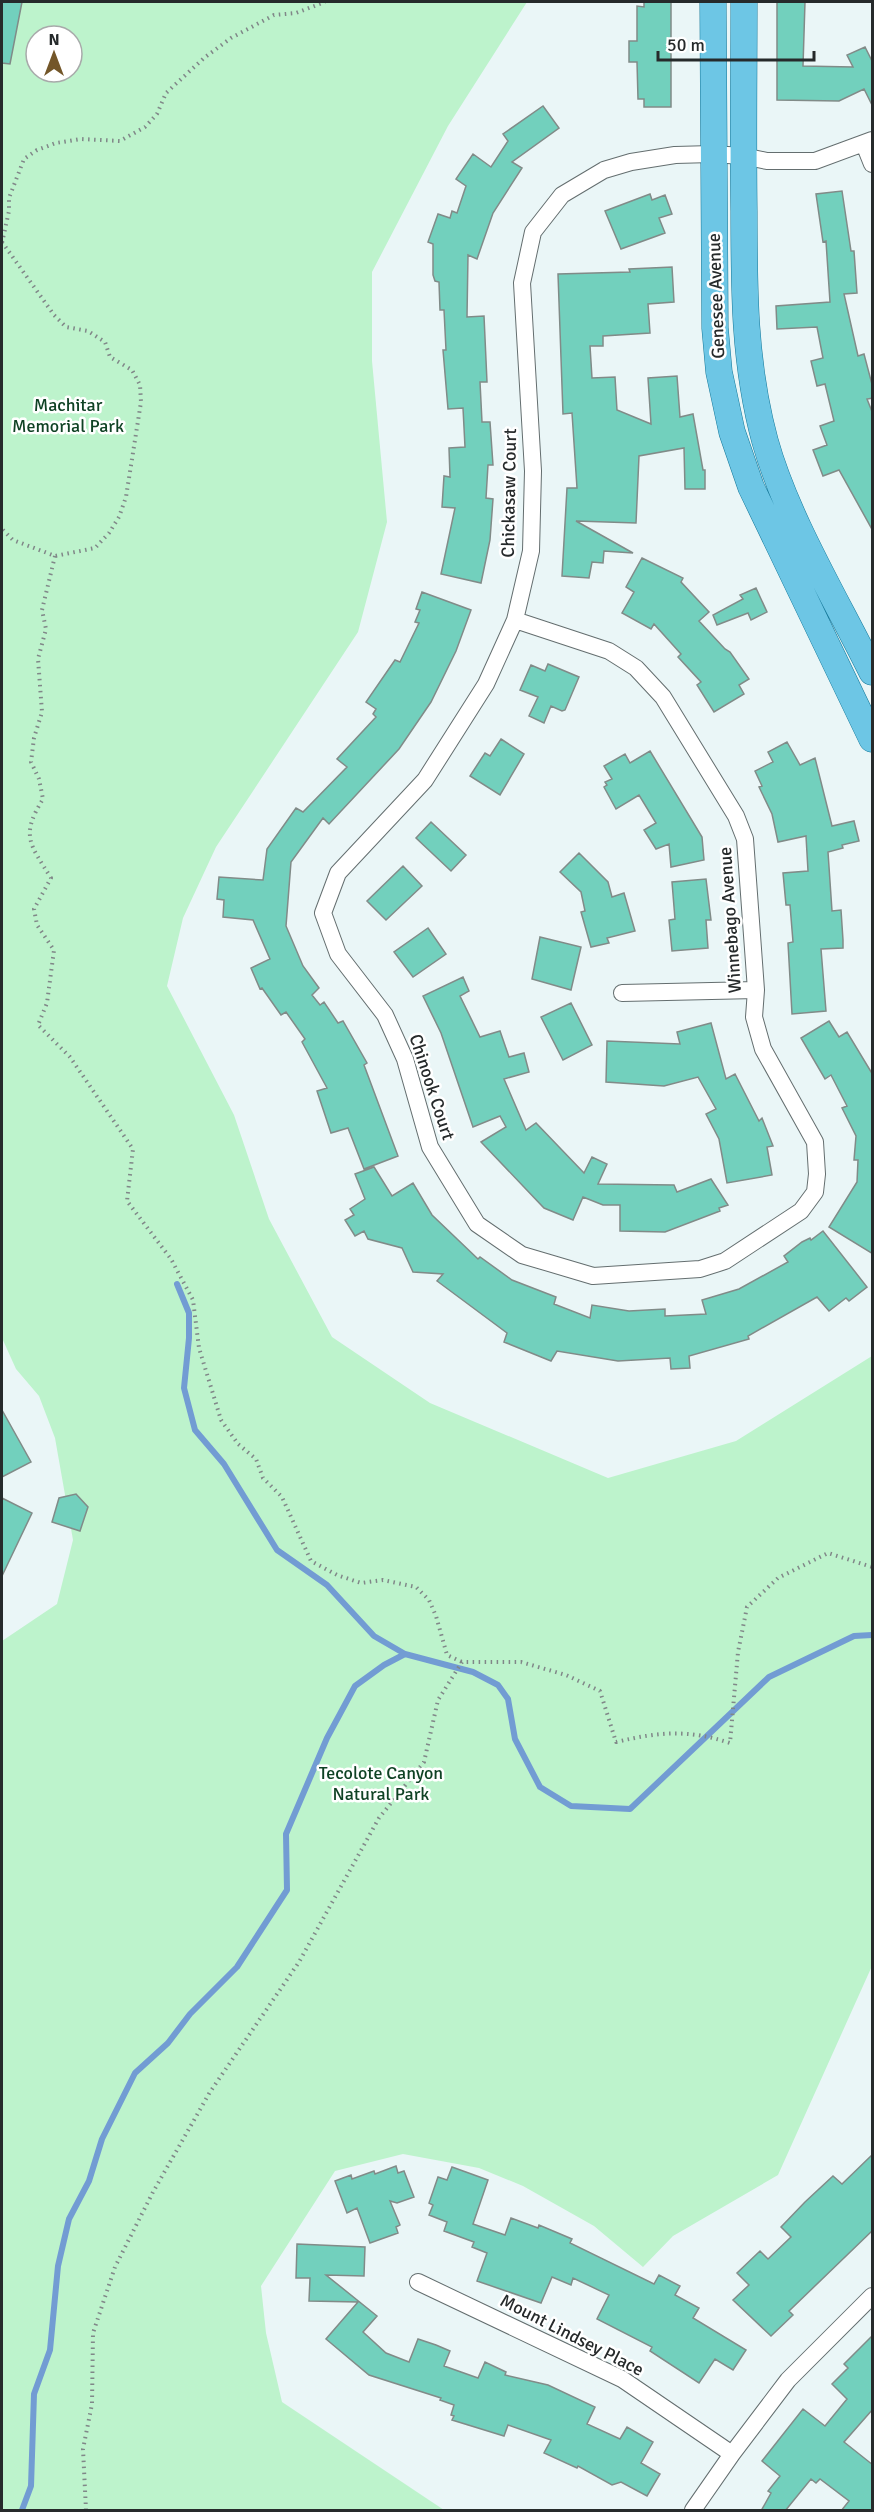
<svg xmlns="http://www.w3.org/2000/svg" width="874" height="2512" font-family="Signika,sans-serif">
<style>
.green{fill:#bdf3cc;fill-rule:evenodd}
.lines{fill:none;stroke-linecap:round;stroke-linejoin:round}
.stream{stroke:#729cd3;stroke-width:6}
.building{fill:#72d0bd;stroke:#818b88;stroke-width:1.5}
.minor-casing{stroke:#646e6f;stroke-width:18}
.primary-casing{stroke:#147798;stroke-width:27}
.path{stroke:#808788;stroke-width:4;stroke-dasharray:1.5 4.5;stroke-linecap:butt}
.minor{stroke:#fff;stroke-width:16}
.primary{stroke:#6dc6e5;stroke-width:26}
.labels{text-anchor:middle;stroke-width:5;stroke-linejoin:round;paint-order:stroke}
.street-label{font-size:18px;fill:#262a2b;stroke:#fff}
.park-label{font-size:18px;fill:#0f4224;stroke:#fff}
</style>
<rect width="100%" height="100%" fill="#eaf6f7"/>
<path class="green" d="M 2,2 L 527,2 L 448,126 L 372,272 L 372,361 L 387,522 L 358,632 L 216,847 L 183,918 L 167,986 L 234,1115 L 269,1219 L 332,1337 L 430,1403 L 608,1478 L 736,1441 L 872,1356 L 872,1966 L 778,2175 L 673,2236 L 643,2267 L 594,2226 L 523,2186 L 479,2168 L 403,2154 L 335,2171 L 261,2286 L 266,2333 L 282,2402 L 444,2510 L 2,2510 L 2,1641 L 57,1604 L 73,1540 L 55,1438 L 39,1396 L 16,1369 L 2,1338 ZM 36,36 L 72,36 L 72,72 L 36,72 Z"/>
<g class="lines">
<path class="stream" d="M 177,1284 L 189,1313 L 189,1338 L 184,1388 L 195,1430 L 224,1464 L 277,1550 L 327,1585 L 374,1636 L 405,1654
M 22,2510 L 31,2486 L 34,2394 L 50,2350 L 58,2266 L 69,2219 L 89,2181 L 102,2139 L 135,2073 L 168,2043 L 190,2014 L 237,1967 L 287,1890 L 286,1834 L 327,1738 L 355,1686 L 384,1665 L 405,1654 L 473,1672 L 498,1685 L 508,1699 L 515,1739 L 540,1787 L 571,1806 L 630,1809 L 769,1677 L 854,1636 L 872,1635"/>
</g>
<path class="building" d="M 2,2 L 22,2 L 10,64 L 2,63 Z
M 644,2 L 671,2 L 671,107 L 644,107 L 644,99 L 638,99 L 637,62 L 629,62 L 629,41 L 637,41 L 637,6 L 644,7 Z
M 777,2 L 805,2 L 803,66 L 853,67 L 847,55 L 865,47 L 873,63 L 873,107 L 864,89 L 839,101 L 777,100 Z
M 543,106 L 559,128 L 512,162 L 522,168 L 493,213 L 477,259 L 468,255 L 467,317 L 484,316 L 487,382 L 480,382 L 482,422 L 490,422 L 493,465 L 488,465 L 486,498 L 493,499 L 490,540 L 481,583 L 441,574 L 455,508 L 442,507 L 444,476 L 450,477 L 449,448 L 465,447 L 463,408 L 448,409 L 443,350 L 446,350 L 444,310 L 440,310 L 439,282 L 435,281 L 433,275 L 433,244 L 428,242 L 438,214 L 450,218 L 452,211 L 457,213 L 466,186 L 456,179 L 473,154 L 491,167 L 508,141 L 503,134 Z
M 842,191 L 851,251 L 854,251 L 857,293 L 844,294 L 858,356 L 864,354 L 873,388 L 873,398 L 867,399 L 873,414 L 873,531 L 839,470 L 823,476 L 813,450 L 827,445 L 820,426 L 834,421 L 825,384 L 817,386 L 811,361 L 823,358 L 817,327 L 777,329 L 776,306 L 830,302 L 826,241 L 823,242 L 816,194 Z
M 650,194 L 652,200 L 665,195 L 672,214 L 659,218 L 665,233 L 621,249 L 605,211 Z
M 672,267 L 674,302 L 648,304 L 650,333 L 603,336 L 603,346 L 590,346 L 592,378 L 615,377 L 617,410 L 651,424 L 648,378 L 677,376 L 680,417 L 693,414 L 703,470 L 705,470 L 705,489 L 685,489 L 684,448 L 639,456 L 636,523 L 576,521 L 633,553 L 604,551 L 603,563 L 592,562 L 589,578 L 562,576 L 567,488 L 577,488 L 572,413 L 563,414 L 558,274 L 630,272 L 629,269 Z
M 642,558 L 683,578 L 681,582 L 709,612 L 699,621 L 725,649 L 730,652 L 749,679 L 739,685 L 744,694 L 714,712 L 697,685 L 701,682 L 678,657 L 681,654 L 654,624 L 651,629 L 622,613 L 634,592 L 626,587 Z
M 756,588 L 767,612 L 751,620 L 748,613 L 717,625 L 713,615 L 743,599 L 740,595 Z
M 422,592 L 471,610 L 456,651 L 431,702 L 399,749 L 329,824 L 323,818 L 291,862 L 286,926 L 303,966 L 319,988 L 312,995 L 320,1005 L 324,1002 L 338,1023 L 343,1021 L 367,1063 L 364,1065 L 398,1156 L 364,1169 L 348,1128 L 331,1133 L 317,1091 L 327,1088 L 302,1042 L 305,1039 L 286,1012 L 281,1015 L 262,988 L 260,989 L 251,968 L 270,959 L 253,920 L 223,917 L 224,900 L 217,899 L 219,877 L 263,880 L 267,849 L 296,808 L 303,812 L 347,767 L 337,759 L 376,717 L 373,714 L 376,709 L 366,702 L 395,660 L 400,662 L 419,623 L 415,622 L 420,610 L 416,609 Z
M 548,664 L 579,677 L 565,710 L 562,711 L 551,706 L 544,723 L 529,716 L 538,697 L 520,690 L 531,665 L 545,671 Z
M 501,739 L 524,754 L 500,795 L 470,776 L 485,753 L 490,756 Z
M 787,742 L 800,765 L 815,758 L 832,826 L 854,821 L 859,841 L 842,845 L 843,848 L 828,852 L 832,911 L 841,910 L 843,940 L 843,948 L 821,949 L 826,1011 L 792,1014 L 788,943 L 793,942 L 790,905 L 786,905 L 783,873 L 808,871 L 806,836 L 778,842 L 772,814 L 759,787 L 762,786 L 755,771 L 773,762 L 768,752 Z
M 650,751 L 702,837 L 704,860 L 671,867 L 669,844 L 656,849 L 644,830 L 656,823 L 639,795 L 616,809 L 604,787 L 607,785 L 605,782 L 612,779 L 604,766 L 625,754 L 630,763 Z
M 431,822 L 466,855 L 451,871 L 416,838 Z
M 579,853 L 608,882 L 612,897 L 624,893 L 635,931 L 607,938 L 609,943 L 591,947 L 581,912 L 585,911 L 581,892 L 560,872 Z
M 403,866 L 422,886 L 386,920 L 367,901 Z
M 706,879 L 711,920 L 706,920 L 708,948 L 672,951 L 669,920 L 675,919 L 672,882 Z
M 428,928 L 446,954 L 413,977 L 394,952 Z
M 540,937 L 581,947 L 571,990 L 532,979 Z
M 463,977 L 469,991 L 460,996 L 480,1037 L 500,1031 L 509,1057 L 524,1053 L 529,1072 L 504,1079 L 526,1130 L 536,1123 L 584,1173 L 592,1157 L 607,1164 L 598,1184 L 674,1185 L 677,1192 L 711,1179 L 728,1205 L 719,1208 L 720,1211 L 665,1232 L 620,1231 L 620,1205 L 603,1205 L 583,1197 L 573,1220 L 544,1208 L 481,1142 L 506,1127 L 500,1116 L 473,1127 L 441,1033 L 423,996 Z
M 571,1003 L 592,1045 L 563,1060 L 541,1017 Z
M 829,1021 L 839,1037 L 847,1032 L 873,1075 L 873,1254 L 829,1227 L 857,1182 L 858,1160 L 854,1160 L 856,1136 L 842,1108 L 847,1106 L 831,1075 L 825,1079 L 801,1038 Z
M 711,1023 L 726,1079 L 735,1074 L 759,1121 L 762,1118 L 773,1146 L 767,1147 L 772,1175 L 727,1183 L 719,1139 L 706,1114 L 716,1109 L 698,1077 L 664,1086 L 606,1082 L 607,1041 L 680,1044 L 677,1032 Z
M 374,1167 L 392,1196 L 413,1183 L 432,1215 L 478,1259 L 480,1257 L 512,1280 L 556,1297 L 554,1304 L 590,1318 L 592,1305 L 629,1311 L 665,1309 L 665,1316 L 706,1314 L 702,1300 L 739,1289 L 788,1262 L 784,1256 L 802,1242 L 810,1238 L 811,1240 L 823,1231 L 867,1287 L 849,1301 L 846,1298 L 829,1311 L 817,1297 L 748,1336 L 749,1339 L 689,1356 L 690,1368 L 671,1369 L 670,1358 L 618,1361 L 557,1351 L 551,1361 L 504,1342 L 507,1333 L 437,1281 L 443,1274 L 413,1272 L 402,1248 L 368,1239 L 364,1231 L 355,1236 L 345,1220 L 354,1215 L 350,1209 L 365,1199 L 355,1174 Z
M 2,1410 L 31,1462 L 2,1477 Z
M 76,1494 L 88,1507 L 80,1531 L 52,1522 L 59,1498 Z
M 2,1498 L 32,1513 L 2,1576 Z
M 873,2154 L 873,2230 L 789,2311 L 793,2315 L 771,2336 L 733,2300 L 749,2285 L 737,2273 L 760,2251 L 768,2259 L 791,2237 L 781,2227 L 805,2202 L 833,2176 L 842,2184 Z
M 396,2166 L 398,2173 L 404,2171 L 414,2197 L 397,2203 L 390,2201 L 400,2225 L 396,2227 L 398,2233 L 370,2243 L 357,2208 L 347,2213 L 335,2181 L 351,2175 L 352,2179 L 374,2171 L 375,2174 Z
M 452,2167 L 488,2180 L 473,2224 L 505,2235 L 511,2218 L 538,2228 L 539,2225 L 572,2239 L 570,2243 L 654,2284 L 659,2275 L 680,2286 L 675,2295 L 699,2308 L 693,2318 L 746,2350 L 733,2370 L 715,2359 L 699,2383 L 650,2351 L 652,2347 L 597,2319 L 609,2295 L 573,2278 L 571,2285 L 552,2277 L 541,2303 L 477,2281 L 487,2253 L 472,2247 L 474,2242 L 444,2231 L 447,2222 L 429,2215 L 433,2205 L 429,2203 L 438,2177 L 447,2180 Z
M 297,2244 L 365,2247 L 364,2276 L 326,2275 L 377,2316 L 363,2332 L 386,2353 L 409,2362 L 418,2339 L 436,2345 L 450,2351 L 444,2366 L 478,2378 L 485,2362 L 506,2372 L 505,2375 L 548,2385 L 595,2407 L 587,2424 L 620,2439 L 627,2427 L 653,2442 L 641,2463 L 660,2474 L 647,2496 L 621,2482 L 612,2485 L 578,2466 L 577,2468 L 544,2453 L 551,2440 L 508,2425 L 504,2436 L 452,2420 L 454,2416 L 451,2415 L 454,2405 L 440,2400 L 441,2398 L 369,2375 L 326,2339 L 358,2302 L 309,2301 L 310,2278 L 296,2278 Z
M 873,2335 L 873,2409 L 844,2442 L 873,2465 L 873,2511 L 841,2511 L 849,2501 L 820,2479 L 816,2483 L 811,2479 L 785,2511 L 761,2511 L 771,2493 L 768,2491 L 780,2476 L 762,2461 L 803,2409 L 825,2426 L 847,2399 L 832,2384 L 848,2368 L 844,2364 Z"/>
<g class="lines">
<g class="minor-casing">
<path id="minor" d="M 864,144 L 872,164
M 515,620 L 609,651 L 636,668 L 663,697 L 736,816 L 745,839 L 756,990 L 754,1017 L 763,1049 L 815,1142 L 817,1174 L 815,1192 L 801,1211 L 725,1261 L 700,1269 L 593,1276 L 522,1255 L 477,1224 L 430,1147 L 405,1059 L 385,1015 L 338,954 L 323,913 L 338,873 L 425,780 L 486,684 L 515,620 L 531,551 L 533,471 L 522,283 L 533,232 L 562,195 L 604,170 L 631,162 L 675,155 L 712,154 L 743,156 L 767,161 L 815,161 L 872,140
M 622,993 L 756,990
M 418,2282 L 622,2379 L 732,2454
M 693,2510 L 732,2454 L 788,2380 L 872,2296"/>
</g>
<g class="primary-casing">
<path id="primary" d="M 713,2 L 715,328 L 719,372 L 732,432 L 751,487 L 872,739
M 744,2 C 744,71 743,141 744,211 C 744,290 744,364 765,441 C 786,517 837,601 872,672"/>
</g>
<path class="path" d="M 2,242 L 54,315 L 66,327 L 88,331 L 105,342 L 110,357 L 132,370 L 140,385 L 141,402 L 126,497 L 119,517 L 109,533 L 95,548 L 55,556 L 13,540 L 2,529
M 2,243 L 9,211 L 9,198 L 24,159 L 37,150 L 56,143 L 81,139 L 120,141 L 145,127 L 157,114 L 166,93 L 204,58 L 231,38 L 274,15 L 296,13 L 325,2
M 55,556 L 42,610 L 46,629 L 38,659 L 42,712 L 34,738 L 31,762 L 39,779 L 43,799 C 20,836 30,844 51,878 L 34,909 L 37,925 L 54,950 L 47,1003 L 38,1025 L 70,1057 L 133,1149 L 127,1201 L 171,1259 L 193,1300 L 199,1348 L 221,1420 L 238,1444 L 256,1459 L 263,1478 L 282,1497 L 311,1561 L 337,1575 L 361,1583 L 383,1580 L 416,1587 L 429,1600 L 436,1616 L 447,1655 L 462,1662
M 86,2510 L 83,2449 L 92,2404 L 93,2333 L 115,2267 L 153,2192 L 210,2092 L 299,1962 L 379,1818 L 424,1762 L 438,1700 L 462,1662 L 521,1662 L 566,1675 L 600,1691 L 616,1742 C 659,1732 688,1729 730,1743 L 738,1652 L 747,1607 L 778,1578 L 828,1553 L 872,1567"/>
<use href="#minor" class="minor"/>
<use href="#primary" class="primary"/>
</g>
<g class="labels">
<g class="street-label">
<text transform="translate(716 296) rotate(-92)" y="6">Genesee Avenue</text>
<text transform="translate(509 493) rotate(-89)" y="6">Chickasaw Court</text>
<text transform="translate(730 920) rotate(-94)" y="6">Winnebago Avenue</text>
<text transform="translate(432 1087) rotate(72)" y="6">Chinook Court</text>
<text transform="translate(572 2335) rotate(27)" y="6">Mount Lindsey Place</text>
</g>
<g class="park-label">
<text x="68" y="411">Machitar<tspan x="68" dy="21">Memorial Park</tspan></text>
<text x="381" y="1779">Tecolote Canyon<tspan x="381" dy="21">Natural Park</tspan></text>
</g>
</g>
<rect width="874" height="2512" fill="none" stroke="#262a2b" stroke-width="6"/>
<g transform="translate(54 54)"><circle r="28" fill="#ffffff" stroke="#a8aaaa" stroke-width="1.5"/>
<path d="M0-4.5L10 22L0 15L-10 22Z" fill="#735629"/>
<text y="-9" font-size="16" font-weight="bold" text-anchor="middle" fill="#262a2b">N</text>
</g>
<path d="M658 51v9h156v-9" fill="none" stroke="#262a2b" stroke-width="3"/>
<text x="667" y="51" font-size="18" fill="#262a2b" stroke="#ffffff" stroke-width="4.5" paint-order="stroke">50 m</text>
</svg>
